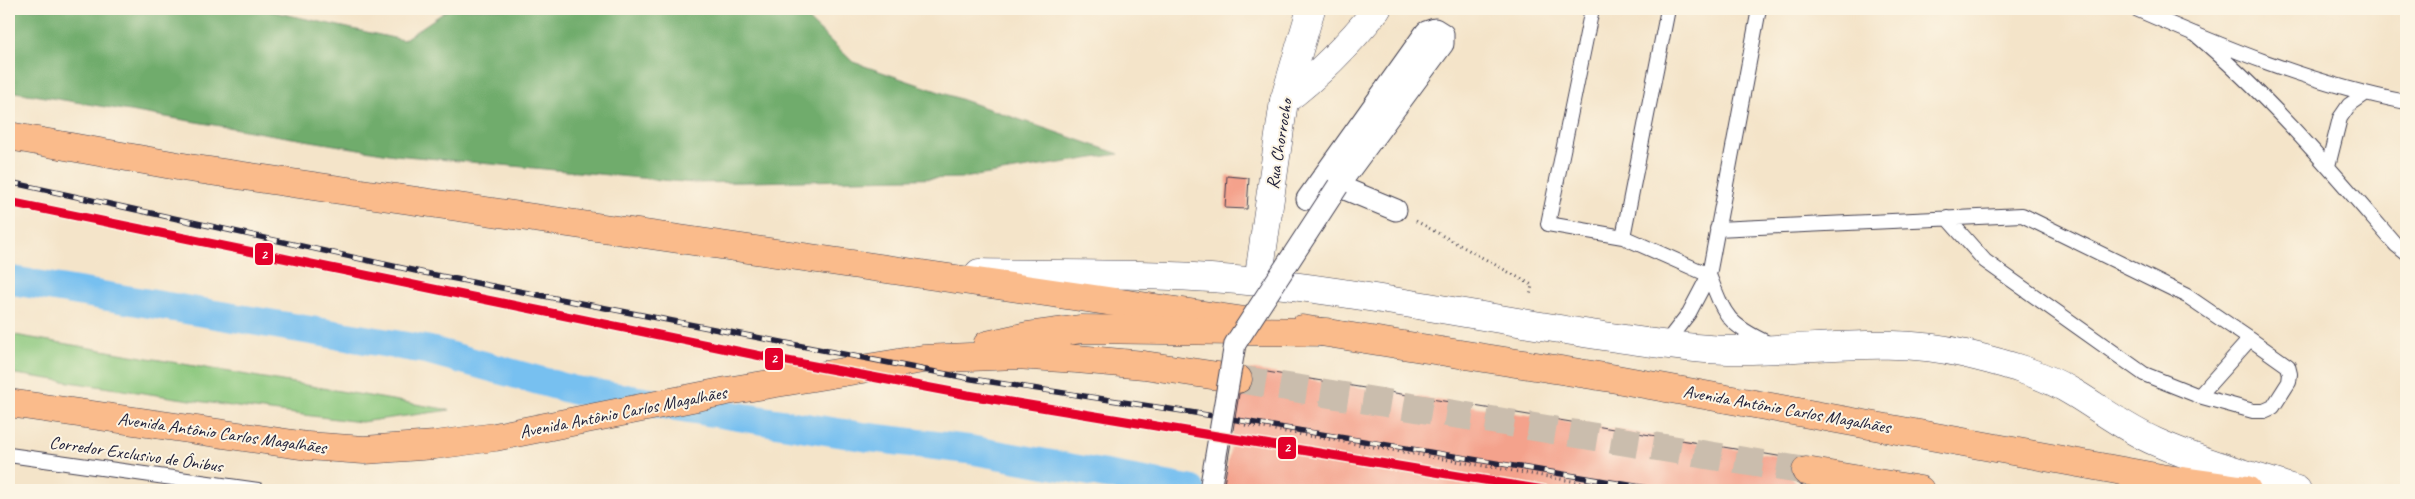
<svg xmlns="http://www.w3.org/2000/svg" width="2415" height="499" font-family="Caveat,sans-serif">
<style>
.green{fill:#8ac77d;stroke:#56745c}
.forest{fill:#6fac6c;stroke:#486754}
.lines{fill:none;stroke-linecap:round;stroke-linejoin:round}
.canal{stroke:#77c0f0;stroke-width:29}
.building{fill:#f4a28c}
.trunk-tunnel{stroke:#cabdad;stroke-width:28;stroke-dasharray:28 14;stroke-linecap:butt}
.service-casing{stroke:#423f50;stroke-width:16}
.pedestrian-casing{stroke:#423f50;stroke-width:23}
.minor-casing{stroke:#423f50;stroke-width:29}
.tertiary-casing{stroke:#423f50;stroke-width:29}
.primary-casing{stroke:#423f50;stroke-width:29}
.trunk-casing{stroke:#423f50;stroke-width:29}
.path{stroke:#423f50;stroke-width:3;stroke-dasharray:1 4;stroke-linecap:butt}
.service{stroke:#fff;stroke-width:14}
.pedestrian{stroke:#fff;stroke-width:21}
.minor{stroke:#fff;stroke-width:28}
.tertiary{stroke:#fff;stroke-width:28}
.primary{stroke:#fabb8b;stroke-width:28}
.trunk{stroke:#fabb8b;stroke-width:28}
.rail-casing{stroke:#22223b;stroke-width:5.5}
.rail{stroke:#fcf5e5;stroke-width:4;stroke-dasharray:11;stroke-linecap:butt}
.pedestrian-bridge-casing{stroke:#423f50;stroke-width:23;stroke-linecap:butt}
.pedestrian-bridge{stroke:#fff;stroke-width:21}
.metro-1-casing{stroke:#fcf5e5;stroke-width:12}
.metro-1{stroke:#e4002b;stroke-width:9}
.labels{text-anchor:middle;stroke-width:4;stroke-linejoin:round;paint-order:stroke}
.street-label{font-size:18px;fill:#22223b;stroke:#fcf5e5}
.line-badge{stroke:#fcf5e5;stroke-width:2}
.badge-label{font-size:14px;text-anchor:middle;font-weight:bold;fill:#fff}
</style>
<rect width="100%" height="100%" fill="#fcf5e5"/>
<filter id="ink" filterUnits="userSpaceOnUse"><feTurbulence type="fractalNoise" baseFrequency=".02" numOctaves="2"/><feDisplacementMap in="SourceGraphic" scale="10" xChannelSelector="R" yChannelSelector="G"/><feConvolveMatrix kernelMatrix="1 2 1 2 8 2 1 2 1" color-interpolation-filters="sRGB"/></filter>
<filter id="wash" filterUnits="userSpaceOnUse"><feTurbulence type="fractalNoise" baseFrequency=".0096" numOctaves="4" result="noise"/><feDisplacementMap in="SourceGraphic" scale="20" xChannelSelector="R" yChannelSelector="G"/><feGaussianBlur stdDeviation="1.12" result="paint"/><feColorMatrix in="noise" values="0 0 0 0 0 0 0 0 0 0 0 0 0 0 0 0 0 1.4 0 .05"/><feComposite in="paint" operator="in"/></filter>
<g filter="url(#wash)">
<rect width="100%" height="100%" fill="#f4e4c9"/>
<path class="green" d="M 9,334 L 450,410 L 361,422 L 238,407 L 9,373 Z"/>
<path class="forest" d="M 9,9 L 261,9 L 403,40 L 449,9 L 797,9 L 853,62 L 1119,154 L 963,178 L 694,183 L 395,155 L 9,91 Z"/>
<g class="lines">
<path class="canal" d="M 9,280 L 428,350 L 573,390 L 866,437 L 972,450 L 1191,490"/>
</g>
<g id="blocks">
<path class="building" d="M 1227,176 L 1249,178 L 1247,209 L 1225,208 Z
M 1249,369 L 1796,459 L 1791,468 L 1791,476 L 1796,483 L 1803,486 L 1803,490 L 1223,490 L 1239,394 L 1250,389 L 1253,382 L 1253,374 Z"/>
</g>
</g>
<g filter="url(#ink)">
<use href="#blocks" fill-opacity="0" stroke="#423f50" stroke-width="1"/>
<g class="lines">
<path class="trunk-tunnel" d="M 1238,379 L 1806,471"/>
<g class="service-casing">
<path id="service" d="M 1592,9 L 1548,224 L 1623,237 L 1709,275 C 1725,316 1727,324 1768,343
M 2136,9 C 2223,47 2312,84 2406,102
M 2195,34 C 2270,97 2332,171 2396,245 L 2406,253
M 2328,166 L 2340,118 L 2349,105 L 2365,94
M 1717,229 L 2022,215 L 2187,296 L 2250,339 L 2199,396 L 2144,374 L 1985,261 L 1947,218
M 1623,237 L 1668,9
M 1665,344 L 1689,313 L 1709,275 L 1759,9
M 2199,396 L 2253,411 L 2264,411 L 2273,407 L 2289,382 L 2290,374 L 2288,366 L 2250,339
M 9,455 L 258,490"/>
</g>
<g class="pedestrian-casing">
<path id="pedestrian" d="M 1307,199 L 1426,32 L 1435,29 L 1443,34 L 1443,44 L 1338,186 L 1396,210"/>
</g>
<g class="minor-casing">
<path id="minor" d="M 1284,101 C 1320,74 1349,44 1377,9"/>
</g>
<g class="tertiary-casing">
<path id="tertiary" d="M 979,273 C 1072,275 1166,272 1258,282 C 1404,298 1548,332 1695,348 C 1785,357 1877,332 1966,354 C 2003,363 2041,373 2074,393 C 2102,410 2126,429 2156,442 C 2201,462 2251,475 2297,490
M 1258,282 L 1284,101 L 1311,9"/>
</g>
<g class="primary-casing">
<path id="primary" d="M 9,136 L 189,168 L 1252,322
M 1302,329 L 1611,378 L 2161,478 L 2247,490"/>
</g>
<g class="trunk-casing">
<path id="trunk" d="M 987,345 L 1028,336 L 1081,329 L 1326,332
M 9,403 L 307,446 L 364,450 L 435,445 L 495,437 L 727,391 L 923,359 L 1016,355 L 1077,359 L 1144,365 L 1238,379
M 1806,471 L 1920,490"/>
</g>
<path class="path" d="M 918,9 L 921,14
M 1416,221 L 1532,285 L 1530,296
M 1245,425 L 1624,490"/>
<use href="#service" class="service"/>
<use href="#pedestrian" class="pedestrian"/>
<use href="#minor" class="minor"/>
<use href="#tertiary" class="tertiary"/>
<use href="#primary" class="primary"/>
<use href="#trunk" class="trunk"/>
<g class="rail-casing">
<path id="rail" d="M 9,182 L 425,273 L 972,379 L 1189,412 L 1659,490"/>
</g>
<use href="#rail" class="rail"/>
<g class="pedestrian-bridge-casing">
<path id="pedestrian-bridge" d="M 1210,490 L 1235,344 L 1338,186"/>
</g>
<use href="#pedestrian-bridge" class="pedestrian-bridge"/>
<g class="metro-1-casing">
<path id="metro-1" d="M 9,202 L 766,357 L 968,395 L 1544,490"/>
</g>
<use href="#metro-1" class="metro-1"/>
</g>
</g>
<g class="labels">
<g class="street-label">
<text transform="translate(1279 144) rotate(-81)" y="6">Rua Chorrocho</text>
<text transform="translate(1787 409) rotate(10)" y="6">Avenida Antônio Carlos Magalhães</text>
<text transform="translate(623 412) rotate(-11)" y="6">Avenida Antônio Carlos Magalhães</text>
<text transform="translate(222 433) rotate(8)" y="6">Avenida Antônio Carlos Magalhães</text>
<text transform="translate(136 454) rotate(8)" y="6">Corredor Exclusivo de Ônibus</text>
</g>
</g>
<g class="line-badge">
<rect x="254" y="242" width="20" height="24" rx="5" fill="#e4002b"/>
<rect x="764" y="347" width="20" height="24" rx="5" fill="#e4002b"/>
<rect x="1277" y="436" width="20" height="24" rx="5" fill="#e4002b"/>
</g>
<g class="badge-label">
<text x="264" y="259">2</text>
<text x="774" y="363">2</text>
<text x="1287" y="452">2</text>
</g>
<rect width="2415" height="499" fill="none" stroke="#fcf5e5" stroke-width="30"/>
</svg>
